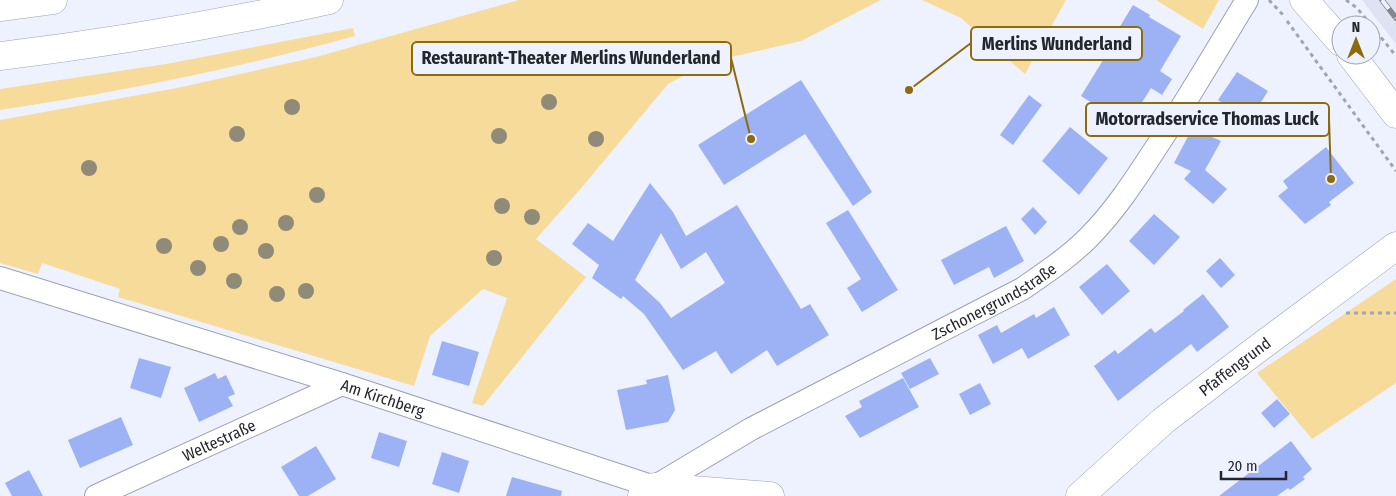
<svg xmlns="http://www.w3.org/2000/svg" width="1396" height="496" font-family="'Fira Sans Condensed',sans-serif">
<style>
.built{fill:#dde3f3}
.green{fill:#f7db9b}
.building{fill:#9cb2f4;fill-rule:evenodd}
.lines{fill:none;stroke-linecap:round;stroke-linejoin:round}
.minor-casing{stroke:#9aa1b3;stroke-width:24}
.tertiary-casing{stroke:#9aa1b3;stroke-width:29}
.primary-casing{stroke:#9aa1b3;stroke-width:29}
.motorway-casing{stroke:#9aa1b3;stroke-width:29}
.path{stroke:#a1a5af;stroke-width:3;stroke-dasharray:4 4;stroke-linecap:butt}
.minor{stroke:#fff;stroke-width:22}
.tertiary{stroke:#fff;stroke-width:28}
.primary{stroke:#fff;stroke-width:28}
.motorway{stroke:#fff;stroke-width:28}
.rail-casing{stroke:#83868f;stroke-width:5.5}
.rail{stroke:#eef2fe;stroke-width:4;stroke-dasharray:11;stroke-linecap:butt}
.tree{fill:#908a78}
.labels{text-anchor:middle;stroke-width:5;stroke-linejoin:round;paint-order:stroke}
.street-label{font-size:16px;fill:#24262d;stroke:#eef2fe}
.leader{fill:none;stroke:#8b6b0c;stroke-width:2}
.callout-dot{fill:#8b6b0c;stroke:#eef2fe;stroke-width:2}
.callout{fill:#eef2fe;stroke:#8b6b0c;stroke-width:2}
.callout-label{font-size:18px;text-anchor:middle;font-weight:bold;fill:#24262d}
</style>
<rect width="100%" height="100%" fill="#eef2fe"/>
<path class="built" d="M 1362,0 L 1396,0 L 1396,44 Z"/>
<path class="green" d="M 519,0 L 881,0 L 801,41 L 709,62 L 668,84 L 583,186 L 536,239 L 586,277 L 483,406 L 472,403 L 507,298 L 483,289 L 430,336 L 414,386 L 118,297 L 120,289 L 42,263 L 38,274 L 0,263 L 0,120 L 177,88 L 316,57 Z
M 922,0 L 1066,0 L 1025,74 L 961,18 Z
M 1156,0 L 1219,0 L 1203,29 Z
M 353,28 L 355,36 C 239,68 119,92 0,110 L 0,89 L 166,64 Z
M 1396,279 L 1396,383 L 1312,439 L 1257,373 Z"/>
<path class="building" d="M 1133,5 L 1150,15 L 1149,17 L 1181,36 L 1160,71 L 1172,79 L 1162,95 L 1151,88 L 1128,125 L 1081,96 L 1116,39 L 1113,38 Z
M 1237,72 L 1268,91 L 1250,120 L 1218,100 Z
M 801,80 L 872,192 L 853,206 L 805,134 L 724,185 L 698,145 Z
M 1029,95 L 1042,105 L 1013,145 L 1000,135 Z
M 1208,111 L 1222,119 L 1212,137 L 1221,141 L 1205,170 L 1227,189 L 1213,204 L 1184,179 L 1191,171 L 1174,163 L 1193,127 L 1197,129 Z
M 1070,127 L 1108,158 L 1079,195 L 1042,161 Z
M 1326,147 L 1354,183 L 1329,202 L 1331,205 L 1305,224 L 1278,196 L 1288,188 L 1283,181 Z
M 650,183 L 673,212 L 686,236 L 737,205 L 801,309 L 810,304 L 829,335 L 777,366 L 767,350 L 731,374 L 716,351 L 683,370 L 644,314 L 623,296 L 621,299 L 592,278 L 599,265 L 572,244 L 588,223 L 613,241 ZM 661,233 L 681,269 L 706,252 L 725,283 L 671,318 L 660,303 L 635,280 Z
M 1033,207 L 1047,222 L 1035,235 L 1021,219 Z
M 848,210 L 898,290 L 862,312 L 847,288 L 861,279 L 826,223 Z
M 1154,214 L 1180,237 L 1154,265 L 1129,241 Z
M 1006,226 L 1024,261 L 994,278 L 989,267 L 954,285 L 941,260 Z
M 1220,258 L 1235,275 L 1221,288 L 1206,271 Z
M 1107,264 L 1130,291 L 1102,315 L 1079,287 Z
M 1203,294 L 1229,327 L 1197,352 L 1191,344 L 1118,401 L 1094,366 L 1115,350 L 1118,354 L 1151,328 L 1155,333 L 1184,311 L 1183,310 Z
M 1054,307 L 1070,335 L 1028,359 L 1022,348 L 993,364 L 978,335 L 997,325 L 1001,333 L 1034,314 L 1036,318 Z
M 442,341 L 479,352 L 469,386 L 432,375 Z
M 139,358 L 171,367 L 161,398 L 130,388 Z
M 930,358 L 939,374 L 910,389 L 901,373 Z
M 215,373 L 218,379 L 226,375 L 235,394 L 228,397 L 233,406 L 199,422 L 184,388 Z
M 668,375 L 675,410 L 668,422 L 626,430 L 617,390 L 647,384 L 646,380 Z
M 903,378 L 919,407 L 860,438 L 845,416 L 862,407 L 859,401 Z
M 980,383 L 991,404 L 970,415 L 959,394 Z
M 1277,399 L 1290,414 L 1274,428 L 1261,413 Z
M 121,417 L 133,445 L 80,468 L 68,440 Z
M 379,432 L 407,441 L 399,467 L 371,458 Z
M 1291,441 L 1312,469 L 1303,477 L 1305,479 L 1290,490 L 1288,488 L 1277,496 L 1219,496 Z
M 316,446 L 336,479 L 308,496 L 299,496 L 281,467 Z
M 442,452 L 469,461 L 459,493 L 432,484 Z
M 29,470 L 43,496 L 12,496 L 5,483 Z
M 512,477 L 562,491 L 561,496 L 506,496 Z"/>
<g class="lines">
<g class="minor-casing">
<g id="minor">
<path id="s1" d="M 0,278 L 342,384 L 654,487 L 751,429 L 1022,289 C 1045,273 1068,258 1088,238 C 1118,208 1140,172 1163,137 C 1192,92 1219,46 1247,0"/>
<path id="s2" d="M 96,496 L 342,384"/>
</g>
</g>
<g class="tertiary-casing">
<g id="tertiary">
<path d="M 642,496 L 654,487 L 770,496"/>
<path id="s3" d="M 1080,496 L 1163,421 L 1248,356 L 1396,246"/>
</g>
</g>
<g class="primary-casing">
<path id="primary" d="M 1304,0 L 1341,42
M 1351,55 L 1396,114"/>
</g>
<g class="motorway-casing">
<path id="motorway" d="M 0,7 L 53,0
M 0,56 C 110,43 220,24 329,0"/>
</g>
<path class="path" d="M 1269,0 L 1284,16
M 1346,0 L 1357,8 L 1371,25
M 1287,21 L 1396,171
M 1371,25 L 1396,56
M 1346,313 L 1396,313"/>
<use href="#minor" class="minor"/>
<use href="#tertiary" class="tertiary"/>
<use href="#primary" class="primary"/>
<use href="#motorway" class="motorway"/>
<g class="rail-casing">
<path id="rail" d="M 1382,0 L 1396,18"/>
</g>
<use href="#rail" class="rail"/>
</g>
<g class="tree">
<circle cx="549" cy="102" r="8"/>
<circle cx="292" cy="107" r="8"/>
<circle cx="237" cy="134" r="8"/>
<circle cx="499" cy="136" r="8"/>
<circle cx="596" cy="139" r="8"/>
<circle cx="89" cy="168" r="8"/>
<circle cx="317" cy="195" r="8"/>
<circle cx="502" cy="206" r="8"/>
<circle cx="532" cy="217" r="8"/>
<circle cx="286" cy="223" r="8"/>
<circle cx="240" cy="227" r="8"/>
<circle cx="221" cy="244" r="8"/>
<circle cx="164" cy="246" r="8"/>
<circle cx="266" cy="251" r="8"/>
<circle cx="494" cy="258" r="8"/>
<circle cx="198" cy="268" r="8"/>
<circle cx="234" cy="281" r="8"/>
<circle cx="306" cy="291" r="8"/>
<circle cx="277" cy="294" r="8"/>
</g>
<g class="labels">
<g class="street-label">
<text dy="6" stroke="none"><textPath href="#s1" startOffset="1074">Zschonergrundstraße</textPath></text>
<text dy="6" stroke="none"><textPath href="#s3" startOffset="202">Pfaffengrund</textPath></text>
<text dy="6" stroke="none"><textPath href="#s1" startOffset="401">Am Kirchberg</textPath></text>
<text dy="6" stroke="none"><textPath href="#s2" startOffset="135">Weltestraße</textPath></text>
</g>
</g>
<path class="leader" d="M909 90L971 43M751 139L731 58M1331 179L1329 119"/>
<g class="callout-dot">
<circle cx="909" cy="90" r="5"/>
<circle cx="751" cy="139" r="5"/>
<circle cx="1331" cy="179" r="5"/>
</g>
<g class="callout">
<rect x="971" y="27" width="171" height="33" rx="5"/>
<rect x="412" y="42" width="319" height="33" rx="5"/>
<rect x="1086" y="103" width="243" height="33" rx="5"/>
</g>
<g class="callout-label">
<text x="1057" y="50">Merlins Wunderland</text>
<text x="571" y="64">Restaurant-Theater Merlins Wunderland</text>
<text x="1207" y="125">Motorradservice Thomas Luck</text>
</g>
<g transform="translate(1356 40)"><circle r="24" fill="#eef2fe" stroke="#9da0aa"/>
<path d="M0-4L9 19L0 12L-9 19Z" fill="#8b6b0c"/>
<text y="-8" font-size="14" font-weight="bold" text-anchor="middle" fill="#24262d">N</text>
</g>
<path d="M1221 471v8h65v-8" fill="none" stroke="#24262d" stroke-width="2.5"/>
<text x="1228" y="471" font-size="15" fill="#24262d" stroke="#eef2fe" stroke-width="4" paint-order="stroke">20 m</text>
</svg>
